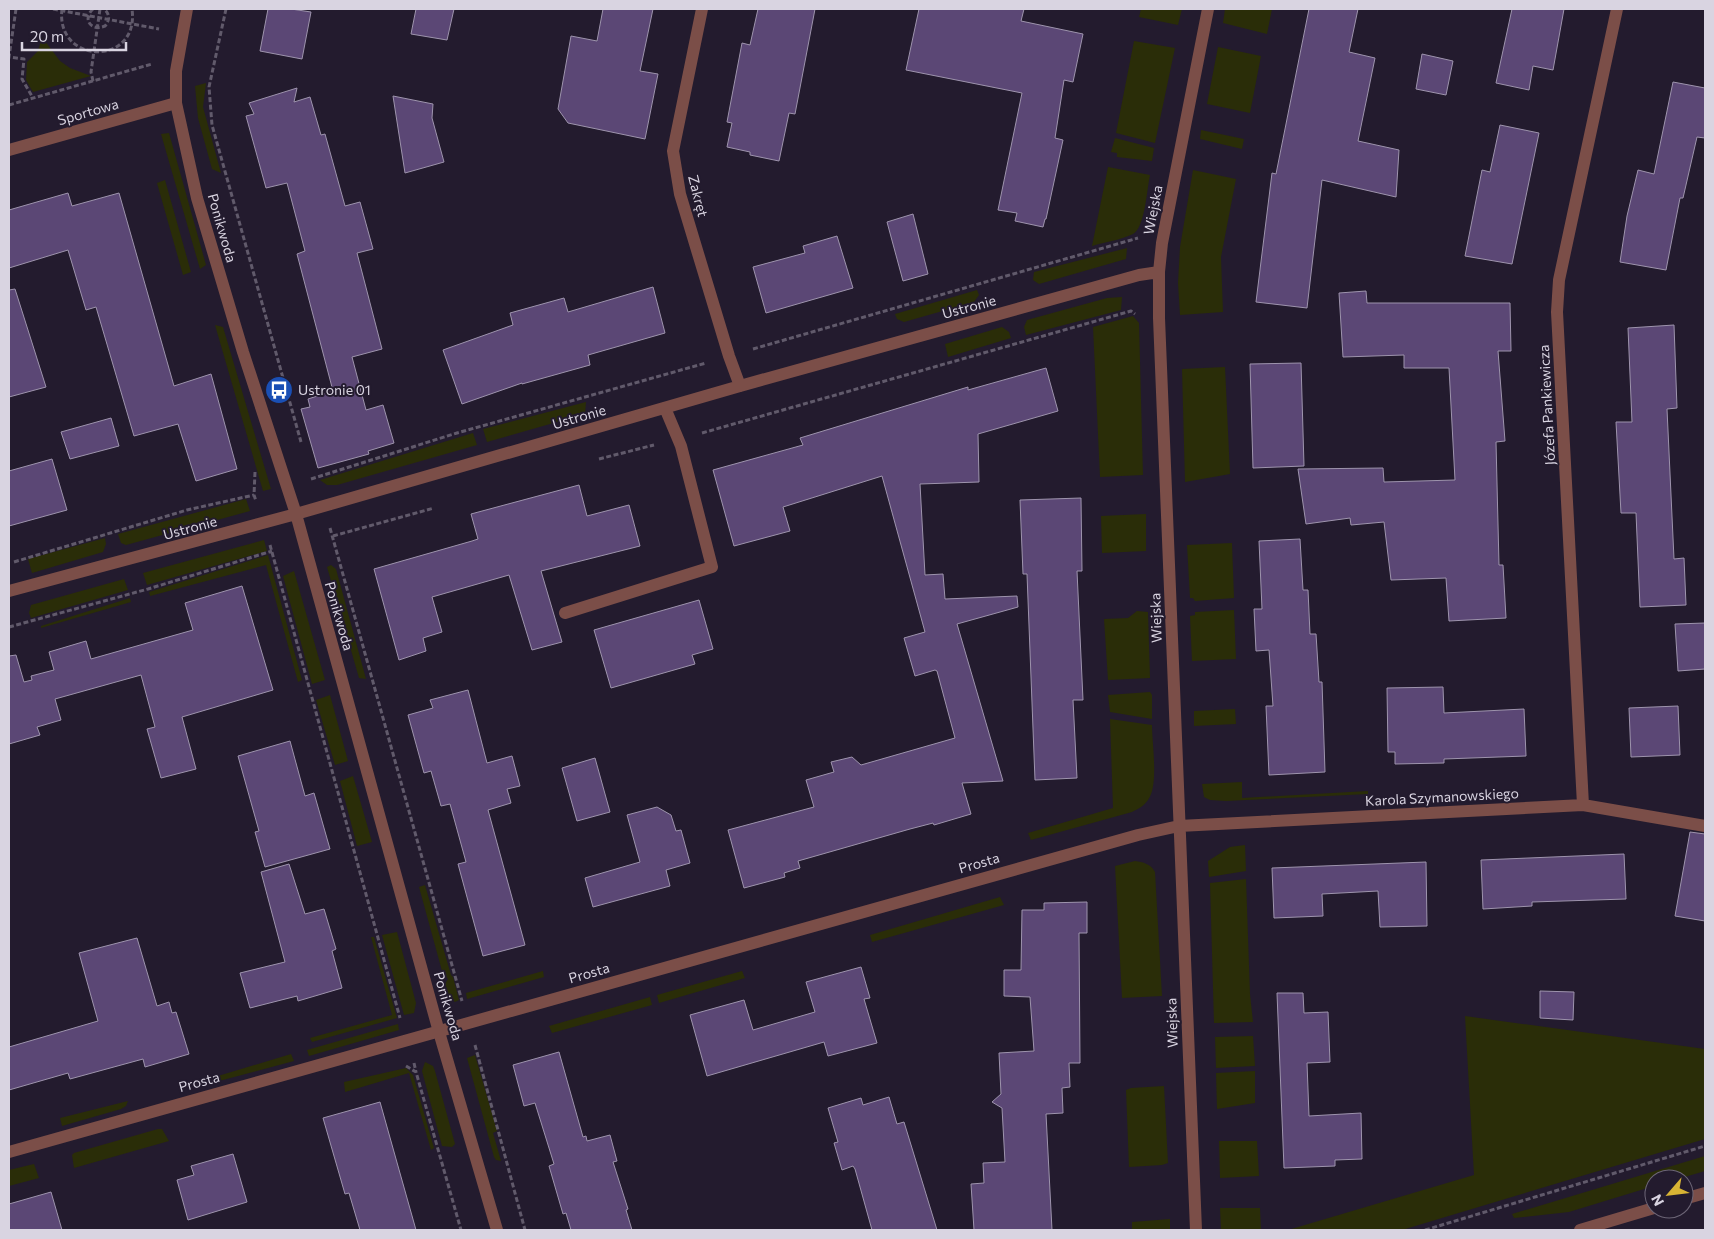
<svg xmlns="http://www.w3.org/2000/svg" width="1714" height="1239" font-family="Commissioner,sans-serif">
<style>
.green{fill:#2a2d08}
.building{fill:#5b4775;stroke:#9e94ad}
.lines{fill:none;stroke-linecap:round;stroke-linejoin:round}
.path{stroke:#615a6b;stroke-width:3;stroke-dasharray:5 2.5;stroke-linecap:butt}
.minor{stroke:#7b4e48;stroke-width:12}
.labels{text-anchor:middle;stroke-width:4;stroke-linejoin:round;paint-order:stroke}
.street-label{font-size:14px;fill:#d9d4e1;stroke:#231b2e}
.poi-label{font-size:14px;fill:#d9d4e1;stroke:#231b2e;text-anchor:start}
</style>
<rect width="100%" height="100%" fill="#231b2e"/>
<path class="green" d="M 1141,9 L 1182,9 L 1178,25 L 1139,17 Z
M 1225,9 L 1272,9 L 1267,34 L 1223,23 Z
M 42,37 L 60,61 L 70,68 L 91,76 L 33,92 L 26,80 L 27,62 L 38,51 Z
M 1134,41 L 1175,48 L 1155,143 L 1116,133 Z
M 1218,47 L 1261,56 L 1250,113 L 1207,104 Z
M 206,83 L 203,107 L 221,173 L 212,169 L 198,118 L 195,86 Z
M 1201,130 L 1244,139 L 1242,149 L 1200,139 Z
M 169,133 L 206,265 L 200,269 L 161,134 Z
M 1115,138 L 1154,148 L 1152,161 L 1117,157 L 1117,153 L 1111,152 Z
M 1108,167 L 1150,175 C 1147,188 1145,228 1133,234 C 1121,240 1105,242 1092,246 Z
M 1193,170 L 1236,179 L 1221,257 L 1223,312 L 1180,315 L 1178,283 L 1180,247 Z
M 165,180 L 191,272 L 183,275 L 157,183 Z
M 1127,248 L 1126,259 L 1039,284 L 1033,280 L 1034,272 Z
M 977,290 L 979,295 L 974,302 L 904,322 L 897,319 L 895,314 Z
M 1122,297 L 1121,310 L 1026,335 L 1024,327 L 1027,320 L 1107,298 Z
M 1133,316 L 1139,323 L 1143,475 L 1100,477 L 1093,327 Z
M 215,325 L 223,327 L 271,489 L 263,491 Z
M 1002,327 L 1009,332 L 1011,338 L 948,357 L 945,344 Z
M 1225,367 L 1230,474 L 1185,482 L 1182,369 Z
M 586,402 L 585,414 L 487,442 L 483,429 Z
M 473,433 L 477,445 L 337,485 L 327,485 L 320,480 Z
M 246,499 L 250,511 L 126,545 L 121,543 L 118,534 Z
M 1146,514 L 1146,551 L 1102,553 L 1101,516 Z
M 105,538 L 106,544 L 103,552 L 32,573 L 28,559 Z
M 264,540 L 267,551 L 147,585 L 143,573 Z
M 1232,543 L 1234,598 L 1195,601 L 1193,598 L 1190,598 L 1187,545 Z
M 268,555 L 302,680 L 298,682 L 266,565 L 150,596 L 149,592 Z
M 331,565 L 336,569 L 366,679 L 359,678 L 327,567 Z
M 294,571 L 325,680 L 312,684 L 283,576 Z
M 124,579 L 128,590 L 31,618 L 29,613 L 31,605 Z
M 130,598 L 131,602 L 41,628 L 41,626 Z
M 1234,610 L 1236,659 L 1192,661 L 1190,616 L 1195,615 L 1195,612 Z
M 1137,611 L 1148,612 L 1150,678 L 1108,680 L 1104,619 L 1128,618 Z
M 1150,692 L 1152,695 L 1152,719 L 1110,712 L 1108,695 Z
M 330,695 L 348,761 L 335,765 L 316,700 Z
M 1235,709 L 1236,724 L 1194,726 L 1194,711 Z
M 1110,719 L 1152,725 C 1152,744 1159,786 1148,800 C 1144,806 1138,809 1132,812 L 1031,840 L 1028,833 L 1113,808 Z
M 353,776 L 372,842 L 357,846 L 340,781 Z
M 1242,782 L 1242,798 L 1368,791 L 1368,794 L 1226,801 L 1210,800 L 1204,797 L 1202,784 Z
M 1245,845 L 1246,871 L 1209,877 L 1208,861 L 1230,847 Z
M 1135,861 C 1143,862 1151,864 1155,872 L 1162,996 L 1122,998 L 1115,866 Z
M 1246,879 L 1250,994 L 1253,1022 L 1214,1023 L 1210,883 Z
M 425,885 L 451,975 L 453,977 L 459,1000 L 455,1002 L 450,998 L 445,984 L 448,979 L 442,971 L 419,887 Z
M 1000,897 L 1004,905 L 872,942 L 870,935 Z
M 397,932 L 416,1003 L 414,1013 L 404,1015 L 382,935 Z
M 371,937 L 374,937 L 397,1018 L 312,1042 L 310,1038 L 392,1015 Z
M 543,971 L 544,977 L 467,999 L 466,993 Z
M 742,971 L 745,978 L 659,1003 L 657,995 Z
M 650,997 L 652,1005 L 552,1033 L 549,1026 Z
M 1465,1016 L 1705,1049 L 1705,1139 L 1402,1230 L 1288,1230 L 1474,1175 Z
M 398,1024 L 399,1030 L 309,1056 L 307,1050 Z
M 1253,1036 L 1255,1066 L 1216,1068 L 1215,1037 Z
M 291,1054 L 294,1061 L 219,1081 L 218,1076 Z
M 475,1055 L 497,1131 L 493,1133 L 501,1161 L 496,1160 L 494,1157 L 467,1058 Z
M 425,1062 L 433,1066 L 435,1071 L 455,1144 L 452,1147 L 442,1146 L 422,1071 Z
M 406,1068 L 413,1075 L 434,1148 L 431,1150 L 409,1073 L 345,1092 L 344,1082 Z
M 1255,1071 L 1255,1103 L 1217,1109 L 1216,1073 Z
M 1164,1086 L 1168,1163 L 1162,1165 L 1129,1167 L 1126,1090 L 1131,1088 Z
M 128,1101 L 126,1106 L 121,1109 L 62,1126 L 60,1118 Z
M 158,1129 L 162,1129 L 169,1141 L 74,1168 L 72,1155 L 74,1153 Z
M 1219,1141 L 1257,1141 L 1259,1176 L 1220,1178 Z
M 1705,1156 L 1705,1171 L 1678,1179 L 1654,1179 L 1654,1186 L 1569,1212 L 1514,1218 L 1512,1214 Z
M 34,1164 L 39,1178 L 9,1186 L 9,1170 Z
M 1220,1208 L 1260,1208 L 1261,1230 L 1221,1230 Z
M 1170,1219 L 1170,1230 L 1132,1230 L 1132,1222 Z"/>
<path class="building" d="M 268,9 L 291,9 L 311,12 L 302,59 L 260,51 Z
M 416,9 L 454,9 L 447,40 L 411,34 Z
M 603,9 L 653,9 L 640,71 L 658,74 L 645,139 L 568,123 L 558,109 L 571,36 L 597,41 Z
M 758,9 L 815,9 L 795,114 L 789,113 L 779,161 L 750,155 L 750,152 L 727,147 L 732,123 L 727,122 L 742,43 L 750,45 Z
M 919,9 L 1024,9 L 1021,21 L 1083,34 L 1073,82 L 1064,80 L 1055,138 L 1063,140 L 1046,219 L 1045,219 L 1043,227 L 1015,221 L 1017,213 L 998,210 L 1022,93 L 906,70 Z
M 1309,9 L 1358,9 L 1349,52 L 1375,58 L 1358,141 L 1399,150 L 1396,197 L 1322,180 L 1307,308 L 1256,302 L 1272,173 L 1276,174 Z
M 1512,9 L 1564,9 L 1553,70 L 1533,66 L 1529,90 L 1496,83 Z
M 1422,54 L 1453,61 L 1446,95 L 1416,89 Z
M 1673,82 L 1705,88 L 1705,138 L 1697,137 L 1683,198 L 1680,198 L 1666,270 L 1620,262 L 1627,216 L 1638,170 L 1654,174 Z
M 297,88 L 294,102 L 310,97 L 321,135 L 325,134 L 345,206 L 360,202 L 373,249 L 357,253 L 382,349 L 352,357 L 366,410 L 383,405 L 394,443 L 368,451 L 369,454 L 318,468 L 301,409 L 310,407 L 308,399 L 333,391 L 297,254 L 305,251 L 287,183 L 266,188 L 246,116 L 254,114 L 249,103 Z
M 393,96 L 433,104 L 432,118 L 444,162 L 405,173 Z
M 1500,125 L 1539,133 L 1512,264 L 1465,256 L 1482,170 L 1490,172 Z
M 68,193 L 72,206 L 119,193 L 174,386 L 211,374 L 237,469 L 196,481 L 178,424 L 134,436 L 96,307 L 86,310 L 68,250 L 9,268 L 9,210 Z
M 913,214 L 928,274 L 903,281 L 887,222 Z
M 837,236 L 853,288 L 766,313 L 753,267 L 805,253 L 803,246 Z
M 653,287 L 665,333 L 588,355 L 590,365 L 522,384 L 522,383 L 462,404 L 443,350 L 513,325 L 510,313 L 564,298 L 568,312 Z
M 15,289 L 46,387 L 9,397 L 9,290 Z
M 1366,291 L 1367,303 L 1510,303 L 1511,351 L 1498,351 L 1505,441 L 1496,442 L 1499,565 L 1503,565 L 1506,618 L 1449,621 L 1446,578 L 1391,580 L 1384,522 L 1351,525 L 1350,518 L 1306,524 L 1298,469 L 1383,468 L 1384,482 L 1455,480 L 1449,368 L 1404,368 L 1404,355 L 1343,357 L 1339,293 Z
M 1674,325 L 1677,408 L 1667,409 L 1674,559 L 1684,558 L 1686,605 L 1640,607 L 1636,513 L 1621,513 L 1616,422 L 1632,422 L 1628,328 Z
M 1301,363 L 1304,466 L 1253,468 L 1250,364 Z
M 1046,368 L 1058,411 L 978,434 L 979,482 L 920,484 L 925,575 L 943,574 L 945,599 L 1017,596 L 1018,607 L 957,624 L 1003,781 L 962,783 L 971,814 L 934,825 L 933,823 L 910,829 L 798,861 L 800,868 L 784,873 L 785,877 L 744,888 L 728,830 L 814,807 L 806,780 L 834,772 L 831,762 L 852,757 L 861,765 L 955,738 L 937,671 L 935,670 L 915,676 L 904,638 L 925,632 L 882,476 L 783,507 L 790,531 L 734,546 L 713,470 L 803,445 L 800,438 L 968,387 L 968,390 Z
M 111,418 L 119,446 L 70,459 L 61,432 Z
M 52,459 L 67,510 L 9,526 L 9,471 Z
M 579,485 L 587,516 L 629,505 L 640,546 L 541,571 L 562,642 L 532,650 L 509,575 L 432,597 L 442,632 L 423,638 L 426,651 L 399,660 L 374,569 L 472,541 L 478,539 L 471,514 Z
M 1081,498 L 1082,571 L 1077,571 L 1083,700 L 1073,700 L 1077,778 L 1035,780 L 1027,574 L 1023,574 L 1020,500 Z
M 1300,539 L 1303,590 L 1308,590 L 1310,634 L 1316,634 L 1319,682 L 1322,682 L 1325,772 L 1269,775 L 1266,706 L 1273,706 L 1269,650 L 1256,651 L 1254,609 L 1262,609 L 1259,541 Z
M 242,586 L 273,690 L 182,717 L 196,769 L 161,778 L 147,729 L 155,727 L 141,675 L 55,699 L 61,720 L 37,727 L 40,735 L 9,744 L 9,656 L 16,655 L 24,682 L 32,680 L 31,676 L 54,670 L 49,652 L 86,641 L 91,659 L 193,630 L 185,603 Z
M 699,600 L 713,649 L 692,655 L 695,664 L 611,688 L 594,630 Z
M 1705,623 L 1705,669 L 1678,671 L 1675,624 Z
M 1443,687 L 1444,713 L 1524,709 L 1526,756 L 1444,759 L 1444,763 L 1395,764 L 1395,752 L 1388,752 L 1387,688 Z
M 468,690 L 487,763 L 512,756 L 520,786 L 507,789 L 511,803 L 488,810 L 525,945 L 483,956 L 458,864 L 466,862 L 450,804 L 441,806 L 431,771 L 424,773 L 408,715 L 433,708 L 430,700 Z
M 1678,706 L 1680,755 L 1631,757 L 1629,708 Z
M 290,741 L 305,796 L 314,793 L 330,849 L 265,867 L 255,832 L 259,831 L 238,756 Z
M 595,758 L 610,812 L 577,821 L 562,768 Z
M 657,807 L 671,815 L 676,831 L 681,830 L 690,863 L 666,870 L 670,886 L 593,907 L 585,878 L 640,862 L 627,815 Z
M 1690,832 L 1705,834 L 1705,921 L 1675,916 Z
M 1624,854 L 1626,899 L 1532,902 L 1532,906 L 1483,909 L 1481,860 Z
M 1426,862 L 1427,926 L 1380,927 L 1378,891 L 1322,894 L 1323,916 L 1274,918 L 1272,868 Z
M 289,864 L 305,914 L 324,909 L 336,949 L 332,951 L 342,988 L 298,1001 L 297,996 L 250,1008 L 240,973 L 285,962 L 261,872 Z
M 1087,902 L 1087,933 L 1079,933 L 1080,1063 L 1069,1063 L 1070,1087 L 1062,1088 L 1063,1113 L 1046,1114 L 1052,1230 L 974,1230 L 971,1184 L 984,1183 L 983,1163 L 1005,1162 L 1002,1108 L 992,1102 L 1001,1094 L 999,1053 L 1034,1051 L 1030,997 L 1004,996 L 1004,970 L 1021,970 L 1022,910 L 1044,910 L 1044,903 Z
M 137,938 L 157,1006 L 169,1002 L 172,1013 L 176,1012 L 189,1054 L 145,1067 L 143,1059 L 70,1079 L 68,1073 L 9,1090 L 9,1047 L 98,1021 L 79,953 Z
M 861,967 L 870,998 L 864,999 L 877,1043 L 828,1056 L 824,1042 L 707,1076 L 690,1015 L 744,1000 L 753,1030 L 815,1012 L 806,982 Z
M 1540,991 L 1574,992 L 1573,1020 L 1540,1018 Z
M 1277,993 L 1303,993 L 1304,1013 L 1328,1012 L 1330,1062 L 1307,1063 L 1309,1116 L 1361,1113 L 1362,1159 L 1335,1160 L 1335,1166 L 1284,1168 Z
M 559,1052 L 583,1137 L 586,1136 L 587,1141 L 610,1135 L 617,1161 L 613,1162 L 628,1209 L 626,1210 L 632,1230 L 571,1230 L 566,1213 L 563,1214 L 549,1166 L 554,1164 L 535,1103 L 524,1106 L 513,1065 Z
M 889,1097 L 897,1124 L 904,1122 L 937,1230 L 872,1230 L 855,1169 L 853,1166 L 842,1170 L 834,1143 L 838,1142 L 828,1108 L 861,1098 L 863,1105 Z
M 380,1102 L 396,1159 L 416,1230 L 360,1230 L 349,1193 L 345,1194 L 323,1118 Z
M 233,1154 L 247,1202 L 188,1220 L 177,1180 L 194,1175 L 191,1166 Z
M 51,1192 L 62,1230 L 9,1230 L 9,1204 Z"/>
<g class="lines">
<path class="path" d="M 16,9 L 9,57 L 24,59 L 22,79 L 33,98
M 53,9 L 159,29
M 62,9 C 55,65 140,67 132,9
M 93,9 C 82,19 91,32 105,26 C 110,20 110,14 104,9
M 226,9 L 209,87 L 212,125 L 301,442
M 93,81 L 91,72 L 100,9
M 9,105 L 152,64
M 753,349 L 1138,238
M 702,433 L 1131,311 L 1135,314
M 599,459 L 654,445
M 255,472 L 254,495 L 256,501
M 311,479 L 457,433 L 706,363
M 330,528 L 462,1001
M 333,536 L 434,508
M 270,545 L 400,1018
M 14,562 L 187,510 L 254,495
M 9,627 L 148,589 L 272,551
M 475,1045 L 525,1230
M 414,1063 L 416,1072
M 406,1066 L 416,1072 L 461,1230
M 1425,1230 L 1705,1146"/>
<path class="minor" d="M 187,9 L 176,71 L 176,103 L 197,198 L 243,352 L 296,514 L 439,1032 L 497,1230
M 702,9 L 673,151 L 680,194 L 729,356 L 740,386
M 9,150 L 176,103
M 9,591 L 296,514 L 740,386 L 1139,275 L 1159,272
M 565,613 L 712,567 L 681,446 L 665,408
M 1583,805 L 1557,312 L 1559,280 L 1617,9
M 9,1152 L 1138,835 L 1179,826 L 1583,805 L 1705,826
M 1684,1199 L 1705,1193
M 1196,1230 L 1159,318 L 1159,272 L 1162,243 L 1208,9
M 1580,1230 L 1654,1208"/>
</g>
<defs>
<g id="bus-disc" transform="scale(1.4375)"><circle r="9.5" fill="#1a4fb4" stroke="#231b2e"/><path d="M-5-6H5V4H4V6H2V4H-2V6H-4V4H-5ZM-3.5-4V0h7V-4ZM-3.5 1.2v1.5H-2V1.2ZM2 1.2v1.5H3.5V1.2Z" fill="#fff"/></g>
</defs>
<g fill-rule="evenodd">
<use href="#bus-disc" x="279" y="390"/>
</g>
<g class="labels">
<g class="street-label">
<text transform="translate(88 112) rotate(-16)" y="5">Sportowa</text>
<text transform="translate(698 196) rotate(76)" y="5">Zakręt</text>
<text transform="translate(1153 210) rotate(-79)" y="5">Wiejska</text>
<text transform="translate(222 228) rotate(74)" y="5">Ponikwoda</text>
<text transform="translate(969 307) rotate(-15)" y="5">Ustronie</text>
<text transform="translate(1547 405) rotate(-93)" y="5">Józefa Pankiewicza</text>
<text transform="translate(579 417) rotate(-16)" y="5">Ustronie</text>
<text transform="translate(190 528) rotate(-15)" y="5">Ustronie</text>
<text transform="translate(339 616) rotate(74)" y="5">Ponikwoda</text>
<text transform="translate(1156 618) rotate(-92)" y="5">Wiejska</text>
<text transform="translate(1442 797) rotate(-3)" y="5">Karola Szymanowskiego</text>
<text transform="translate(979 863) rotate(-16)" y="5">Prosta</text>
<text transform="translate(589 973) rotate(-16)" y="5">Prosta</text>
<text transform="translate(448 1006) rotate(74)" y="5">Ponikwoda</text>
<text transform="translate(1172 1023) rotate(-92)" y="5">Wiejska</text>
<text transform="translate(199 1082) rotate(-15)" y="5">Prosta</text>
</g>
<g class="poi-label">
<text x="298" y="395">Ustronie 01</text>
</g>
</g>
<rect width="1714" height="1239" fill="none" stroke="#d9d4e1" stroke-width="20"/>
<g transform="translate(1669 1194) rotate(242)"><circle r="24" fill="#231b2e" stroke="#6c6576"/>
<path d="M0-4L9 19L0 12L-9 19Z" fill="#d8b434"/>
<text y="-8" font-size="14" font-weight="bold" text-anchor="middle" fill="#d9d4e1">N</text>
</g>
<path d="M22 42v8h104v-8" fill="none" stroke="#d9d4e1" stroke-width="2.5"/>
<text x="30" y="42" font-size="15" fill="#d9d4e1" stroke="#231b2e" stroke-width="4" paint-order="stroke">20 m</text>
</svg>
